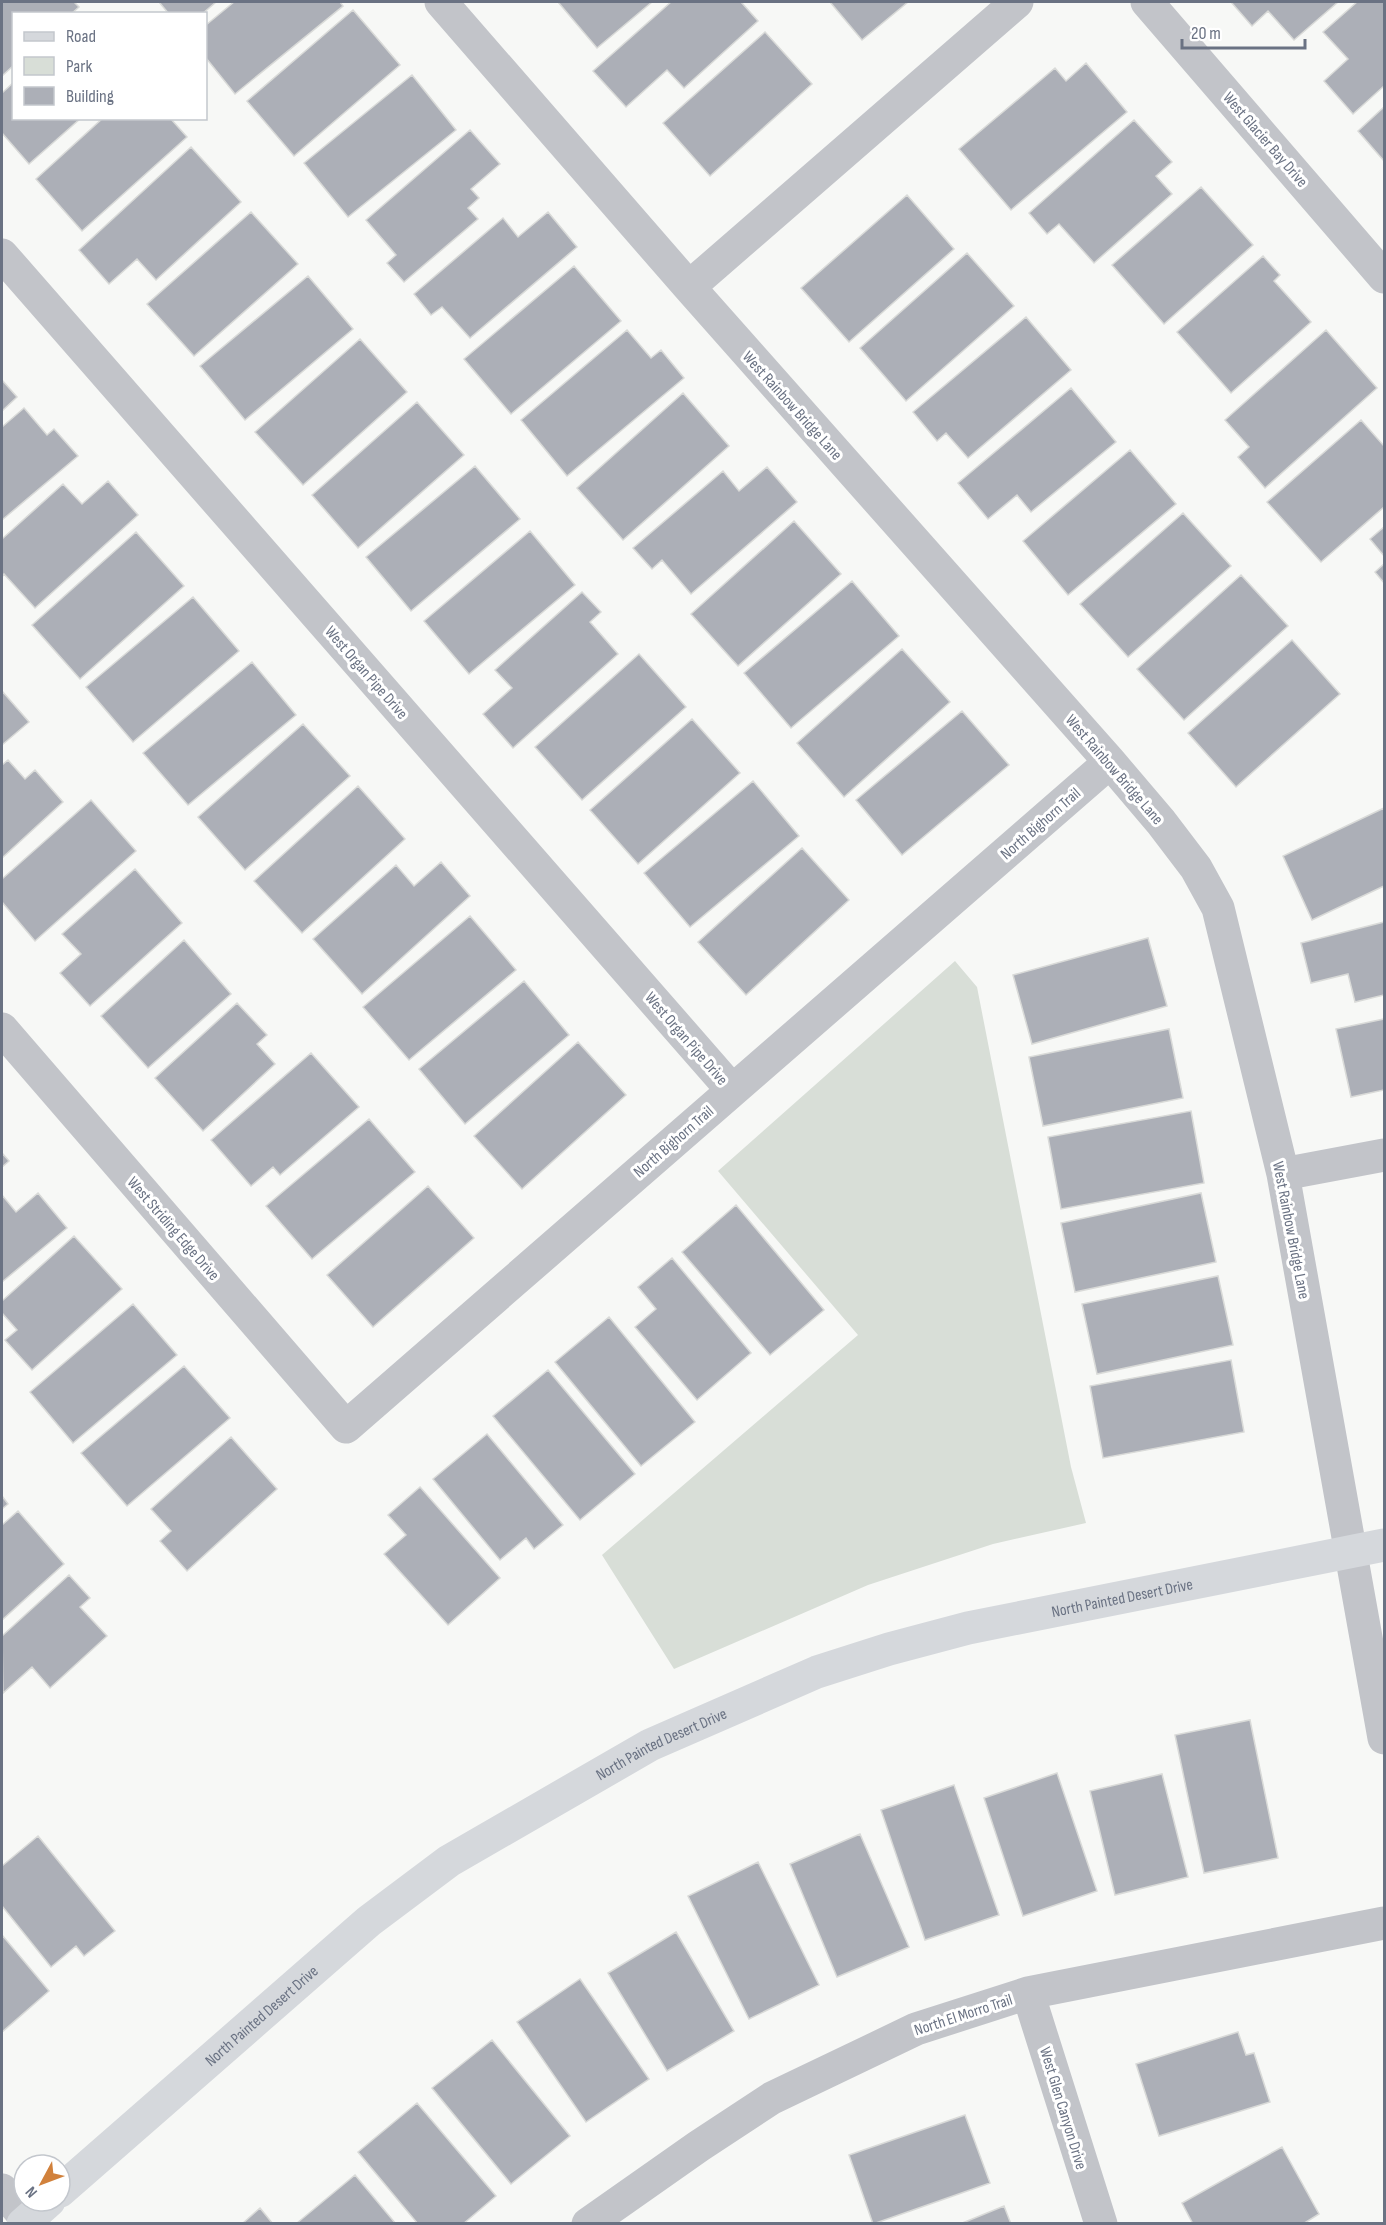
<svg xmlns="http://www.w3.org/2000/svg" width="1386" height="2225" font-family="'Sofia Sans Condensed',sans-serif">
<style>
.green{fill:#d8ded7}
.building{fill:#acafb7;stroke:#d9dad8;stroke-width:1.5}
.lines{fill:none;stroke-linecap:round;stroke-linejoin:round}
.street{stroke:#c2c4c9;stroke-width:33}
.secondary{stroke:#d5d8dc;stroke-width:33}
.labels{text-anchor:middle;stroke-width:6;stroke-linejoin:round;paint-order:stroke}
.street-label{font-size:16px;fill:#6a7283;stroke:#fff}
</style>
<rect width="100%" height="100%" fill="#f7f8f6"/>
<path class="green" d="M 955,961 L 977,987 L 1071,1467 L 1086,1523 L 993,1544 L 868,1585 L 674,1669 L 602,1555 L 858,1335 L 718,1171 Z"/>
<path class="building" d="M 2,2 L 74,2 L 79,7 L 71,14 L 14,14 L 14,65 L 2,76 Z
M 159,2 L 216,2 L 202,14 L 169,14 Z
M 234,2 L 340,2 L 343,6 L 235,94 L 206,58 L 206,25 Z
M 558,2 L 652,2 L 597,48 Z
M 671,2 L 741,2 L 758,21 L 684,88 L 667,70 L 626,107 L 593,71 Z
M 830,2 L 908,2 L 862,40 Z
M 1231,2 L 1338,2 L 1294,40 L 1268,11 L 1252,26 Z
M 1357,2 L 1384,2 L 1384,86 L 1353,114 L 1324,81 L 1348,59 L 1323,32 Z
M 353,10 L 400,65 L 294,156 L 247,101 Z
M 765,32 L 812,84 L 710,176 L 663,123 Z
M 1086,63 L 1127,112 L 1011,210 L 959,149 L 1055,68 L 1066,81 Z
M 412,75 L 456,130 L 348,217 L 304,163 Z
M 14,82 L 14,118 L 81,118 L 29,164 L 2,133 L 2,93 Z
M 1384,107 L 1384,161 L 1358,131 Z
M 103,118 L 170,118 L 187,137 L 82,231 L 36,179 Z
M 1134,120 L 1172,162 L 1156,176 L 1172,194 L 1094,263 L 1059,224 L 1047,234 L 1029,213 Z
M 470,130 L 500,164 L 471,189 L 479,198 L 468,208 L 478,219 L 404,282 L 387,263 L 396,255 L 366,220 Z
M 191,147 L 241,202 L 156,280 L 137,259 L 109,284 L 79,250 Z
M 1201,187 L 1253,245 L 1164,324 L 1112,265 Z
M 907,195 L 954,249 L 849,342 L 801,288 Z
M 251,212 L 298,264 L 194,356 L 147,304 Z
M 548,212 L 577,247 L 470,338 L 442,307 L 431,315 L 414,294 L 503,218 L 518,237 Z
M 967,253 L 1014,306 L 906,401 L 860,348 Z
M 1263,256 L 1280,275 L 1274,281 L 1311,322 L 1231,393 L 1177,332 Z
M 574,266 L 621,321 L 511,414 L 464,359 Z
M 308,276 L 353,329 L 245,420 L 200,366 Z
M 1026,317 L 1071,370 L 968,458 L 946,433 L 937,441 L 913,412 Z
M 627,330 L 651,358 L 661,350 L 684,378 L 567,476 L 521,420 Z
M 1326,330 L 1377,388 L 1265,488 L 1238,457 L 1249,447 L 1225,420 Z
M 360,339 L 407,392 L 303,485 L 255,432 Z
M 2,380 L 17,397 L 2,411 Z
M 1071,388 L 1116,442 L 1031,512 L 1017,495 L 988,519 L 958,483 Z
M 683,393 L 729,446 L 623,540 L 577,488 Z
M 417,402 L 464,455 L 358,548 L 312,495 Z
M 24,408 L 47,435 L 54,429 L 78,456 L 2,520 L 2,427 Z
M 1361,420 L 1384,446 L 1384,507 L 1321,562 L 1267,502 Z
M 1130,450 L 1176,504 L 1068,595 L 1023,541 Z
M 475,466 L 520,519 L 411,611 L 366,557 Z
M 767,467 L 797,502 L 691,594 L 662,560 L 652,569 L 633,548 L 723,471 L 739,491 Z
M 108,481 L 138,515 L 35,608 L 4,574 L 2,577 L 2,539 L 63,484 L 82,504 Z
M 1183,513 L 1231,566 L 1128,657 L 1080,604 Z
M 794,521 L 841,574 L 738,666 L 691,614 Z
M 1384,527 L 1384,556 L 1370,539 Z
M 530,531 L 575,585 L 469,674 L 424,621 Z
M 136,532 L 184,586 L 80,679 L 32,625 Z
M 1384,564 L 1384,583 L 1375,572 Z
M 1241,575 L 1288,626 L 1184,720 L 1137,669 Z
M 852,581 L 899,636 L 791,728 L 744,673 Z
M 582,592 L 601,612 L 590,622 L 618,654 L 513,748 L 483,714 L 512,688 L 495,670 Z
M 193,597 L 239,651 L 133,742 L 86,687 Z
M 1292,640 L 1340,694 L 1236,787 L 1188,733 Z
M 902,649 L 950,702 L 844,797 L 797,743 Z
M 639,654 L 686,707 L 582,800 L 535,747 Z
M 252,662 L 296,715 L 188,805 L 143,753 Z
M 2,691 L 29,722 L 2,745 Z
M 962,711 L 1009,765 L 902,855 L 856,800 Z
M 692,719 L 740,773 L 638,864 L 590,810 Z
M 303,724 L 350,776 L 245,870 L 198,817 Z
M 8,760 L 25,779 L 35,770 L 63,802 L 2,858 L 2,765 Z
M 753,781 L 799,836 L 690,927 L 644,873 Z
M 358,786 L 405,839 L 302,933 L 254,881 Z
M 91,800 L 136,851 L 35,941 L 2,902 L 2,879 Z
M 1384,808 L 1384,886 L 1312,920 L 1283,856 Z
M 802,848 L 849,900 L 746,995 L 698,942 Z
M 441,862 L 470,896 L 362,994 L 313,939 L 396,865 L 414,886 Z
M 135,869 L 182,923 L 90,1006 L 60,973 L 81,954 L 62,934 Z
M 470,916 L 516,970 L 409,1060 L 363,1007 Z
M 1384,922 L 1384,995 L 1355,1002 L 1348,974 L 1311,983 L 1301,943 Z
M 1148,938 L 1167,1006 L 1032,1044 L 1013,975 Z
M 184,940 L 231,994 L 148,1068 L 101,1016 Z
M 524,981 L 569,1035 L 465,1124 L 419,1069 Z
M 237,1003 L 267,1035 L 257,1044 L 275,1064 L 203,1131 L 155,1078 Z
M 1384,1019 L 1384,1090 L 1351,1097 L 1336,1029 Z
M 1169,1029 L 1183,1098 L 1043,1126 L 1029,1057 Z
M 578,1042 L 626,1095 L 522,1189 L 474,1136 Z
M 311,1053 L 359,1107 L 280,1175 L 273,1167 L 251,1186 L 211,1140 Z
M 1191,1111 L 1204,1183 L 1061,1209 L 1048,1137 Z
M 369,1119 L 415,1172 L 312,1259 L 266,1206 Z
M 2,1153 L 9,1161 L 2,1167 Z
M 428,1186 L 474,1238 L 373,1327 L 327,1275 Z
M 38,1193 L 67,1228 L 2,1282 L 2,1195 L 16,1212 Z
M 1201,1193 L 1216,1262 L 1075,1292 L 1061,1223 Z
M 736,1205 L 824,1310 L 770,1355 L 682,1252 Z
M 74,1236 L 122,1289 L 32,1370 L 5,1340 L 17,1330 L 2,1313 L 2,1301 Z
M 672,1258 L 751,1353 L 697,1400 L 635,1327 L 656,1309 L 638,1287 Z
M 1218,1276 L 1233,1345 L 1097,1374 L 1082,1304 Z
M 133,1304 L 177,1355 L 73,1443 L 30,1392 Z
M 609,1317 L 695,1422 L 641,1466 L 555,1362 Z
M 1231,1360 L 1244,1432 L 1103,1458 L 1090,1386 Z
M 184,1366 L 230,1418 L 127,1506 L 81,1453 Z
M 548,1370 L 635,1474 L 580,1520 L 493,1416 Z
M 487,1434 L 563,1525 L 534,1549 L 526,1538 L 500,1560 L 433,1479 Z
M 231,1437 L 277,1489 L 187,1571 L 160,1541 L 171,1531 L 151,1509 Z
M 420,1487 L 500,1578 L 448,1625 L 384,1554 L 406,1535 L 388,1515 Z
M 2,1496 L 8,1504 L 2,1509 Z
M 18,1511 L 64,1564 L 2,1620 L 2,1525 Z
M 69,1575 L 90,1598 L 80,1607 L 107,1636 L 50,1688 L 32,1667 L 3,1693 L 2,1636 Z
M 1250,1720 L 1278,1858 L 1204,1873 L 1175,1735 Z
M 1057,1773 L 1097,1891 L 1023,1916 L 984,1798 Z
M 1162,1774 L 1188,1877 L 1115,1895 L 1090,1791 Z
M 954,1785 L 999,1915 L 925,1940 L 881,1810 Z
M 860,1834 L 909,1947 L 837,1977 L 790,1864 Z
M 38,1836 L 115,1931 L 84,1956 L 76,1946 L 51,1967 L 2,1906 L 2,1866 Z
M 758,1862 L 819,1985 L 749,2019 L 688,1896 Z
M 676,1932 L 734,2031 L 667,2071 L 608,1973 Z
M 2,1935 L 49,1991 L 2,2032 Z
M 580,1979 L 649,2079 L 586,2122 L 517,2022 Z
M 1238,2032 L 1246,2055 L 1254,2053 L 1270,2102 L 1159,2136 L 1136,2064 Z
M 492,2040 L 570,2136 L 511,2184 L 432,2088 Z
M 417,2103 L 496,2196 L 463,2224 L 418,2224 L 358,2152 Z
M 965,2115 L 990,2183 L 873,2224 L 849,2155 Z
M 1282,2147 L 1319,2214 L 1303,2224 L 1193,2224 L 1182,2203 Z
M 355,2175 L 396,2224 L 297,2224 L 297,2223 Z
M 1004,2206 L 1011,2224 L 960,2224 Z
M 260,2208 L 273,2224 L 242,2224 Z"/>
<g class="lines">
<path class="street" d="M 441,2 L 689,287 L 1110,762 L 1161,822 L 1196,868 L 1218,908 L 1283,1174 L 1384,1738
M 1147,2 L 1384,277
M 2,255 L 732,1090
M 689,287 L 1017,2
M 2,1029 L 346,1427 L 1110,762
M 1283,1174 L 1384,1155
M 1028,1993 L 1101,2224
M 2,2190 L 31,2224
M 588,2224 L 699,2146 L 772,2098 L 916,2029 L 1028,1993 L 1384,1923"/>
<g class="secondary">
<path id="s1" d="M 60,2191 L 369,1921 L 449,1861 L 650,1745 L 817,1672 L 889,1649 L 968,1628 L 1384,1545"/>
<path d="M 23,2224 L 49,2201"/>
</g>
</g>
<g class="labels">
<g class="street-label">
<text transform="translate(1266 139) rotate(49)" y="6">West Glacier Bay Drive</text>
<text transform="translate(793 405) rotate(48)" y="6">West Rainbow Bridge Lane</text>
<text transform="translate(367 672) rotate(49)" y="6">West Organ Pipe Drive</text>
<text transform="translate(1115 769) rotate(49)" y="6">West Rainbow Bridge Lane</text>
<text transform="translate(1040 823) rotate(-41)" y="6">North Bighorn Trail</text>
<text transform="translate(687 1038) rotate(49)" y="6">West Organ Pipe Drive</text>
<text transform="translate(673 1141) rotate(-41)" y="6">North Bighorn Trail</text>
<text transform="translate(174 1228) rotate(49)" y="6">West Striding Edge Drive</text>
<text transform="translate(1292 1230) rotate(79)" y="6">West Rainbow Bridge Lane</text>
<text dy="6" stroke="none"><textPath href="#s1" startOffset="1239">North Painted Desert Drive</textPath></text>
<text dy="6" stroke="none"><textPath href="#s1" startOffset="753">North Painted Desert Drive</textPath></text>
<text transform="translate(963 2014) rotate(-18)" y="6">North El Morro Trail</text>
<text dy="6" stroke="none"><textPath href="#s1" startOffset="267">North Painted Desert Drive</textPath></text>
<text transform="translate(1064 2108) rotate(73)" y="6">West Glen Canyon Drive</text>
</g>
</g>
<rect width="1386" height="2225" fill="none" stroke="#6a7283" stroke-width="6"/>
<rect x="12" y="12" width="195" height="108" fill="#ffffff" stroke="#c3c7cd" stroke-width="1.5"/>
<rect x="24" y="32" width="30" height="9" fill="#d5d8dc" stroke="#c3c7cd" stroke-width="1.5"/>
<text x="66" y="42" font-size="18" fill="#6a7283">Road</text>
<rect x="24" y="57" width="30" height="18" fill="#d8ded7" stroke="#c3c7cd" stroke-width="1.5"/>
<text x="66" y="72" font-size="18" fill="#6a7283">Park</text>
<rect x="24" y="87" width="30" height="18" fill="#acafb7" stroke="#c3c7cd" stroke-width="1.5"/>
<text x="66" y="102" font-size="18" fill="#6a7283">Building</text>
<g transform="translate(42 2183) rotate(229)"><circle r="28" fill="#ffffff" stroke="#c3c7cd" stroke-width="1.5"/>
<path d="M0-4.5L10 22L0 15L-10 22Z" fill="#d1813c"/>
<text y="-9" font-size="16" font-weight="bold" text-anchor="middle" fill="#6a7283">N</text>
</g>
<path d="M1182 39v9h123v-9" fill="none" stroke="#6a7283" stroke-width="3"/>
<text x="1191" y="39" font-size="18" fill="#6a7283" stroke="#ffffff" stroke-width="4.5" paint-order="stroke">20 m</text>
</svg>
